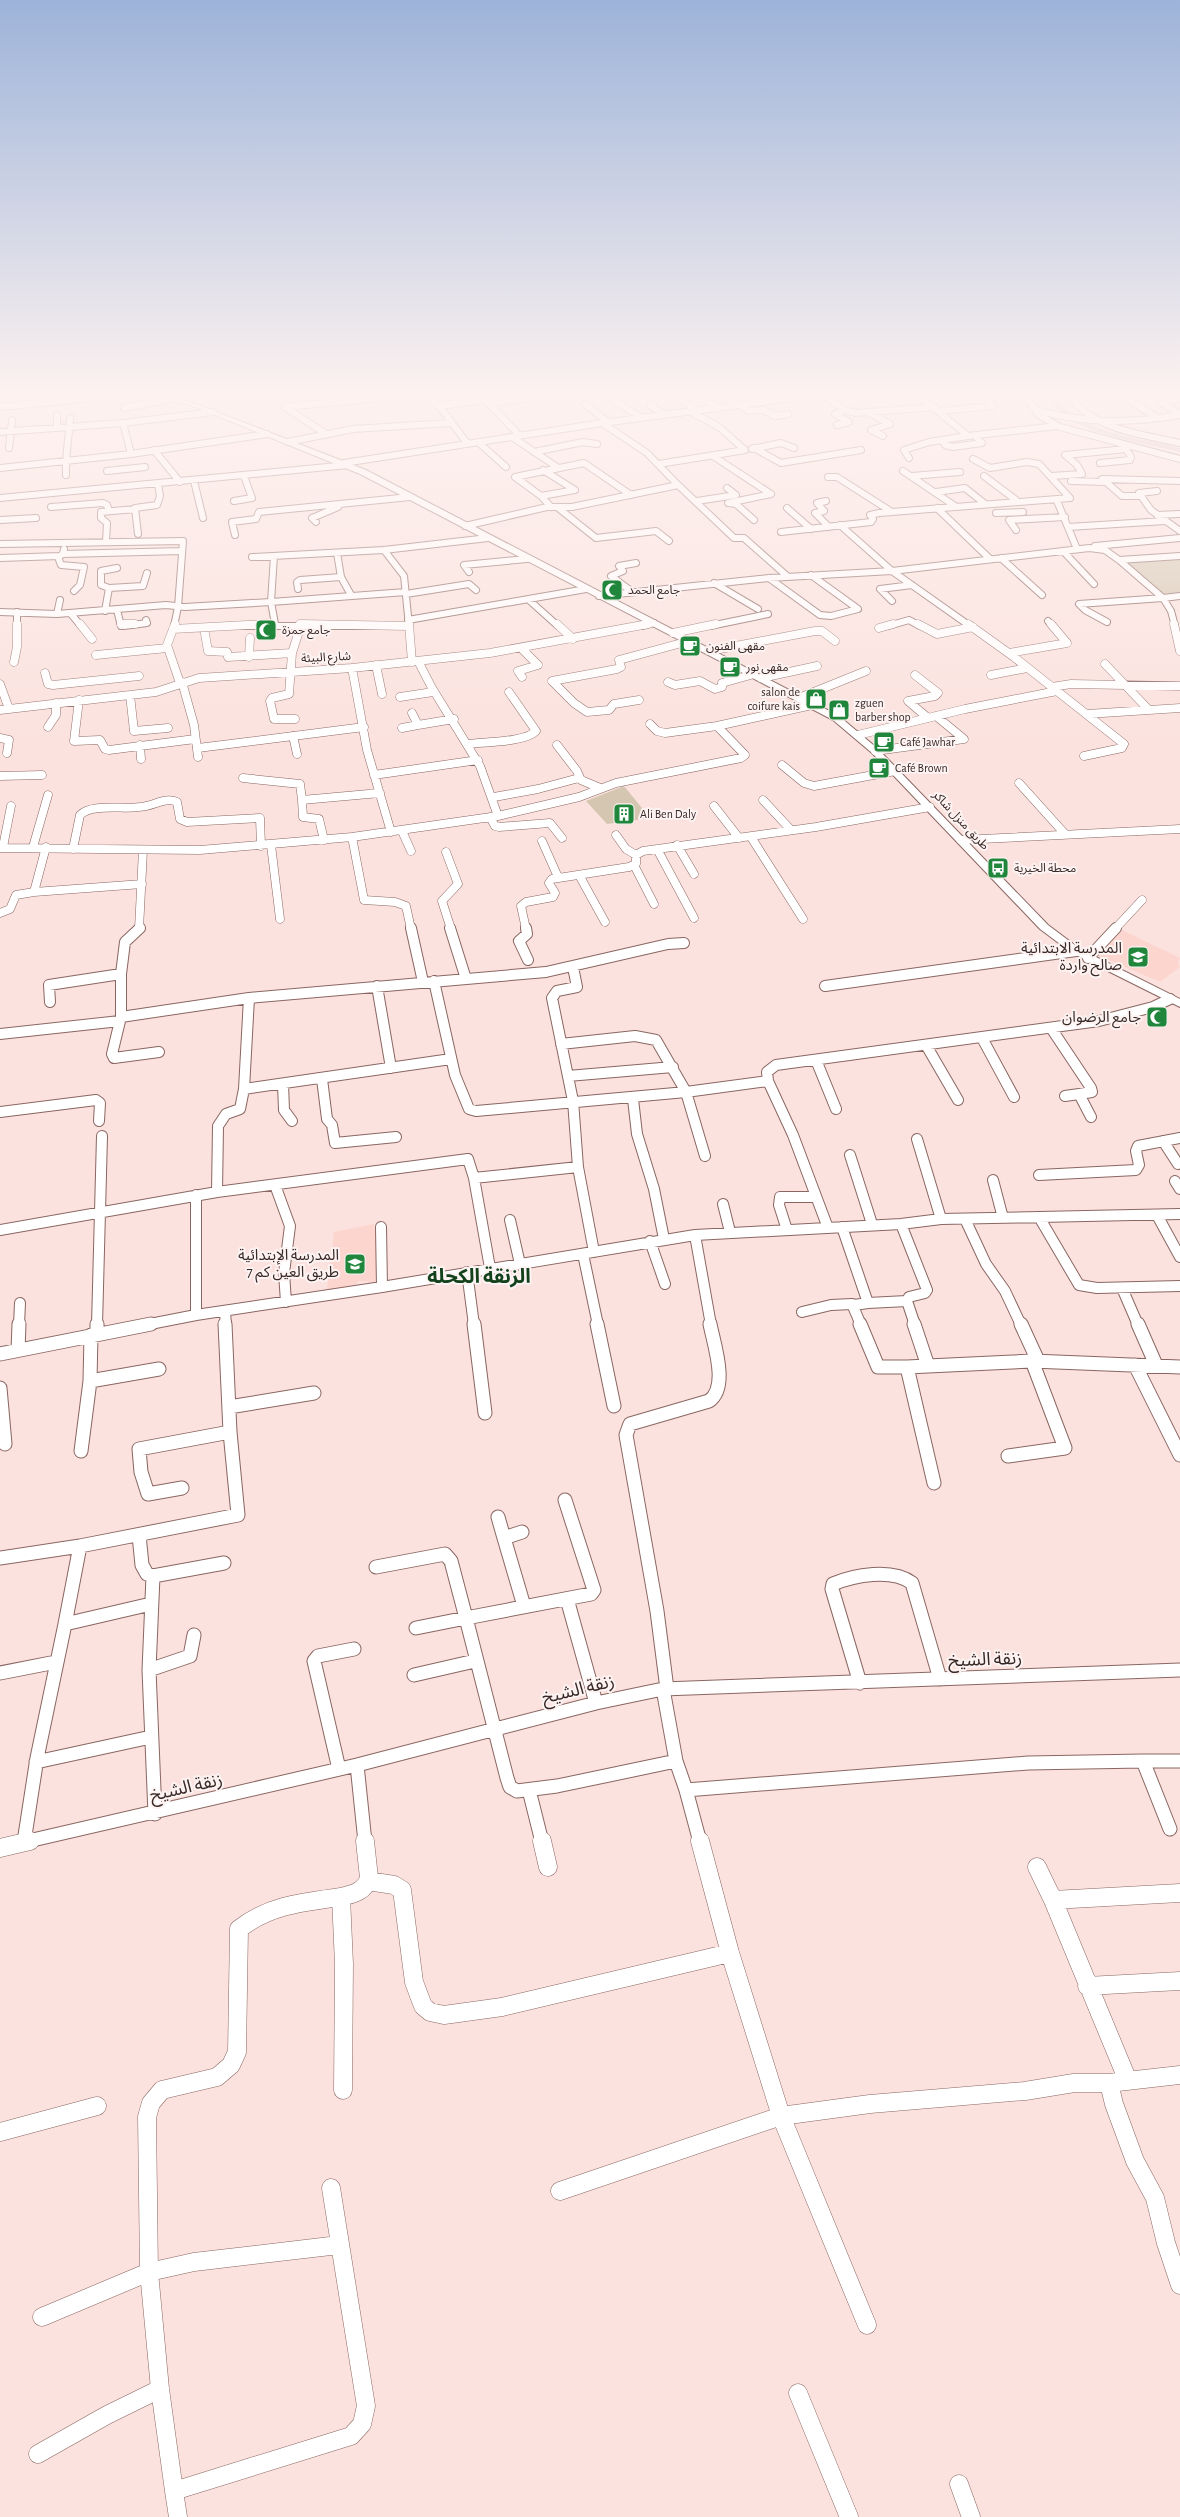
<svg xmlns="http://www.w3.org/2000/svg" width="1180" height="2517" font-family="'Alegreya Sans','Noto Sans Arabic',sans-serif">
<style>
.built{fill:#fdd5cf}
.green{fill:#d5c6b1}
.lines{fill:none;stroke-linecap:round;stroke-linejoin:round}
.river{fill:#ceb1c3;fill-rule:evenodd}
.minor-far4-casing{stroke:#8a6661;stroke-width:8}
.minor-far3-casing{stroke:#8a6661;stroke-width:9}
.minor-far2-casing{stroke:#8a6661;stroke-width:12}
.minor-far1-casing{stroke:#8a6661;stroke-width:15}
.minor-casing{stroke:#8a6661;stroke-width:19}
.major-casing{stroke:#8a6661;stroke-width:2}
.minor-far4{stroke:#fff;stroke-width:6}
.minor-far3{stroke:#fff;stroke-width:8}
.minor-far2{stroke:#fff;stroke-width:10}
.minor-far1{stroke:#fff;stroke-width:13}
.minor{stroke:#fff;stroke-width:18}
.major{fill:#fff;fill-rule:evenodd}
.labels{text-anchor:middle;stroke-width:4;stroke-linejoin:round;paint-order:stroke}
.far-poi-label{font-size:12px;fill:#382826;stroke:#fcf3f2;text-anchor:start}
.far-street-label{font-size:12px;fill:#382826;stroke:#fcf3f2}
.poi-label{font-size:15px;fill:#382826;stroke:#fcf3f2;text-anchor:end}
.near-street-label{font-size:18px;fill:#382826;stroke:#fcf3f2}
.district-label{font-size:20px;font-weight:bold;fill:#12411c;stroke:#fcf3f2}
</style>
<rect width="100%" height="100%" fill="#fbe2de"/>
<path class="built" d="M 260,401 L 273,408 L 235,417 L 230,414 L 245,409 L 239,405 Z
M 1120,929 L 1180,958 L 1178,963 L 1180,967 L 1160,982 L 1097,955 Z
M 374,1224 L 380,1277 L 374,1282 L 359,1281 L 355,1285 L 327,1290 L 334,1232 Z"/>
<path class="green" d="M 1180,557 L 1180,595 L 1166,596 L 1123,562 Z
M 624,786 L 650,818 L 607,824 L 586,801 Z"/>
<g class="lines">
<path class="river" d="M 1047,393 L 1053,393 C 1077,434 1137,437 1180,448 L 1180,452 C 1148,444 1079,434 1057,409 C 1053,405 1050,398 1047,393 Z"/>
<g class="minor-far4-casing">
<path id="minor-far4" d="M 244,393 L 246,394
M 479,393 L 519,435
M 602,393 L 641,417
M 674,393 L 695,410
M 720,393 L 749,411 L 763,410 L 775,416 L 788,414
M 820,393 L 845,410 L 856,413 L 935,407
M 869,393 L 876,398
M 916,393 L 939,393
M 1023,393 L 1039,415 L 1060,427 L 1180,459
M 1068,393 C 1091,430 1141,434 1180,443
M 425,394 L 439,406 L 467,443
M 709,394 L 700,396 L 716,407
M 918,395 L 968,436 L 1057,426
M 1180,399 L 1162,403 L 1180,414
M 1130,401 L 1158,418
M 488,403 L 577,393
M 585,404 L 608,422
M 653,405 L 651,406 L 664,414
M 439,406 L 484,400
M 0,407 L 103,397 L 105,393
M 124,408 L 173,399
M 940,411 L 993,406 L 988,400
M 1040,411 C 1087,424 1132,423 1180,415
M 868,412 L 890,424 L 871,430 L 883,436
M 57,415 L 57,428
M 123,423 L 131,454
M 837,425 L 849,422 L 835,414 L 845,410
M 0,432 L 123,423 L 213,412
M 326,434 L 285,407 L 433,393
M 512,437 L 557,467
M 942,440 L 945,445 L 953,447 L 982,443 L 975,436
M 288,442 L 353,429 L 450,423
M 478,442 L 506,467
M 9,448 L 12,420
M 754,448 L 781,463 L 861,450
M 752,449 L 781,443 L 794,448
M 154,450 L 180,482
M 534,452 L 583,442 L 597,444
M 713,456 L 771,494 L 728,503
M 909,458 L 904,450 L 929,442 L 968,436
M 344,463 L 602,423 L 831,393
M 1100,463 L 1130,460 L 1131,457 L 1126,449
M 659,464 L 745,450 L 719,427 L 689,411
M 0,468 L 131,454 L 267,434
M 107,471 L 145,467
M 903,471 L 955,506
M 66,475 C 65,457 69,437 70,418
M 912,476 L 960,472
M 984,476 L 1016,500
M 1051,476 L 1082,474 L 1077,465 L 1065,455 L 1126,449
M 828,477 L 837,477 L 892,512
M 1102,479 L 1180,481
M 194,481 L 203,518
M 1071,481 L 1106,482 L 1122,496 L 1141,496
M 678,485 L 734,538 L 744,538 L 787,576
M 1157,491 L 1139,493 L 1151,510 L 1180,531
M 936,492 L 965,488 L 984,503
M 541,496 L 575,490 L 543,470
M 0,498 L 348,465
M 234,501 L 252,498 L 244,476
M 697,501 L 736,495 L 727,488
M 826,501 L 817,503 L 824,511 L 815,513 L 829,527
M 1057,501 L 1077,549
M 729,503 L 736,504 L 754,520
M 51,507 L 103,503 L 107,505 L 109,511
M 551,507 L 541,496 L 515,477 L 584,463 L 631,495
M 557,507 L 596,538 L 656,531 L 669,541
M 787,508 L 811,529
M 937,508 L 990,559
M 996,513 L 1023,512
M 1157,515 L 1180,514
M 0,520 L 36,518
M 316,522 L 312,518 L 338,507
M 840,525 L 892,571 L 970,626
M 465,526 L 547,507 L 572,507 L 678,485 L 647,453 L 602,423
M 1068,527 L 1165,521
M 1016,530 L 1009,520 L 1065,517
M 781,532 L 871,522 L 873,519 L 870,515 L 879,513 L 1070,498 L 1039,464 L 1027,462 L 990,468 L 973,459
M 138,534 L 135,508 L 157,505 L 160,496 L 158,484
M 235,535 L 232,522 L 256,519 L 259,512 L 410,497
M 106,542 L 107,523 L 101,518 L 101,512 L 136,509
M 0,544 L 183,541 L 178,607 L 174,626
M 1095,546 L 1180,538
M 64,549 L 63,554 L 58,557 L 61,565 L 84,567 L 80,585 L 74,591
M 384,550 L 404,576 L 409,626
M 1063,551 L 1094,584
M 337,553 L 341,577 L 351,595
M 63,554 L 182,551
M 252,557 L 384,550 L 488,538
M 0,558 L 60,556
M 1001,558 L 1042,595
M 469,572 L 464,565 L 527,559
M 769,578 L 820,615 L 831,616 L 858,609 L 811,575
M 714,583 L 758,609
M 109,588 L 143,586 L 147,573
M 298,589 L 297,582 L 300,580 L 341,577
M 631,591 L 611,576 L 623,571 L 619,566 L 636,563
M 406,594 L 469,584 L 476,590
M 599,596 L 769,578 L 892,571 L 1089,548 L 1105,550 L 1119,560 L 1180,556
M 529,600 L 558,626
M 892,601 L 880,589 L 912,585
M 117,610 L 121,626
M 105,611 L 109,588 L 101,585 L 101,571 L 117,568
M 0,612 L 57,614 L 166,605 L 185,607 L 271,602 L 274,556
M 17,612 L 17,626
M 57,614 L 60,600
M 71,614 L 81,626
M 408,620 L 586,589
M 1048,621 L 1052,626
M 1107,622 L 1085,610 L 1079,604 L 1163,598 L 1119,560
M 275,624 L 271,602 L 406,592
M 124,626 L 147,623 L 146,620
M 242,626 L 384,626
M 643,626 L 654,623
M 710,626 L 768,614
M 888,626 L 909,620 L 920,626
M 1175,626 L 1171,611 L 1163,598 L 1180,596"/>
</g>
<g class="minor-far3-casing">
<path id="minor-far3" d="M 80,624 L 92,639
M 121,624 L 135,624
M 175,624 L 167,645 L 180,683
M 300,624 L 408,626
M 409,624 L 412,662
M 557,624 L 573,639
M 918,624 L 937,634 L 973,627
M 968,624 L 1014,657 L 1124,744 L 1122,748 L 1084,756
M 1174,624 L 1180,651
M 204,628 L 208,651 L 227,652 L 228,657 L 292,653
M 879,628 L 893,624
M 173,629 L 267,624
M 673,633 L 716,624
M 521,648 L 538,665 L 518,671 L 522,677
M 709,651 L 815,631 L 822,631 L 835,641
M 1009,653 L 1067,643 L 1051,624
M 96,655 L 167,648
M 249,657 L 250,638
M 418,661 L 432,688 L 480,766 L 498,816
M 14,662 L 17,647 L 17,624
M 1105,664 L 1148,709
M 376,665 L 382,694
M 352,668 L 367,750 L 391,832
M 45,673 L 48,684 L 53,685 L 139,676
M 915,675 L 938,693 L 935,696 L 908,701 L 928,718
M 991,675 L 1027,668
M 761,678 L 817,666
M 182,682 L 194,725 L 198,757
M 668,682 L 675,685 L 700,681 L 715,689 L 722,687 L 722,683 L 754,674
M 0,684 L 9,709
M 1052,687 L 1071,684 L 1180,686
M 130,695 L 134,731 L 168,728
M 400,697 L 433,692
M 799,698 L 866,671
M 79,700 L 74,741 L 100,740 L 105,749 L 109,750 L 195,739
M 639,700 L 614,704 L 609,710 L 587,712 L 574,703 L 552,681 L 617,669 L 621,667 L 619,660 L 689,641
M 0,710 L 156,692 L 199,678 L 352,668 L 490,653 L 648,624
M 412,713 L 418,725 L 454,719
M 1087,714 L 1180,708
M 295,719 L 274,719 L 270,701 L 272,698 L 289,694 L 292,653 L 301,625
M 650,724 L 657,731 L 665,733 L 717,726
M 48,727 L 56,715 L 56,703
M 402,728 L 418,725
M 858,735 L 965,709 L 1057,691
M 293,736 L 297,754
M 0,738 L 9,740 L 7,753
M 469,744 C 485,742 526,742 536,731 L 509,692
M 140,745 L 141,759
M 557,745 L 577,771 L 581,780 L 600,788
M 198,748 L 364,727
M 875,751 L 964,739 L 936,716
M 782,765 L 804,783 L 814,786 L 895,771
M 374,775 L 478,760
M 0,776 L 42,775
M 243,778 L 300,784 L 302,800 L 380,793
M 1019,783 L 1065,834
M 494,797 L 538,789 L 579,778
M 302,800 L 303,817 L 319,819 L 324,840
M 763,800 L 791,830
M 714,806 L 739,838
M 490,817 L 495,826 L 499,827 L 550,823 L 562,838
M 402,831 L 411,851
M 616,835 L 626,849 L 636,855
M 352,837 L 364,900 L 395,902 L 406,906 L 411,929
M 751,837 L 803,919
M 961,840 L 1180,829
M 542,841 L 558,877
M 271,845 L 280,919
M 677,845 L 694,874
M 3,847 L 11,806
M 33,847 L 48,795
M 0,848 L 200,850 L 352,837 L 498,816 L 579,797 L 616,783 L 741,758 L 745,755 L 717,726 L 812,705
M 73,849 L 80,815 C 93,802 129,811 146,806 C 157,804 166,797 177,802 L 180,819 L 187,822 L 260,818 L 261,846
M 657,849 L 694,918
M 446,852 L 458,884 L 442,901 L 451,929
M 634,865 L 654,904
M 579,875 L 605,922
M 34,892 L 142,884
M 0,913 L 10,909 L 16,895 L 34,892 L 46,847
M 139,929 L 143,850
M 526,929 L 521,906 L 526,902 L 553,897 L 555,893 L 549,883 L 552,879 L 629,867 L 636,864 L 636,855 L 643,851 L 816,827 L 930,807
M 1115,929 L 1142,900"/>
</g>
<g class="minor-far2-casing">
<path id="minor-far2" d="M 411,928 L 423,982
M 450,928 L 466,979
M 526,928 L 527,934 L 519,941 L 528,960
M 1088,958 L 1116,928
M 573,967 L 577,987 L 557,991 L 552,998 L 573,1101 L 578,1167 L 594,1252
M 434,981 L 455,1075 L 469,1109 L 476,1111 L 686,1092 L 705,1156
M 377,986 L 391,1068
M 825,986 L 1076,951
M 249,998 L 546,972 L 668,944 L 684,943
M 50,1002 L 49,985 L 121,974
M 120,1021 L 112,1054 L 114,1058 L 159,1052
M 1051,1028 L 1091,1088 L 1092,1092 L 1079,1094 L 1091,1117
M 0,1034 L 120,1021 L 121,1017
M 982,1038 L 1014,1097
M 561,1044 L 635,1036 L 656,1040 L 686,1092 L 768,1081
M 926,1045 L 958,1100
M 816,1060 L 836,1109
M 568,1076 L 673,1067
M 322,1079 L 327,1119 L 332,1125 L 335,1143 L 396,1137
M 283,1084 L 284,1110 L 292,1121
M 244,1089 L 451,1059
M 1065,1096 L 1079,1094
M 633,1099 L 637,1134 L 654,1189 L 664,1239
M 0,1112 L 96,1100 L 100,1103 L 99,1121
M 917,1139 L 941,1219
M 1163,1141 L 1178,1164
M 850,1155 L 872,1224
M 1039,1175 L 1136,1170 L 1139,1165 L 1136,1151 L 1138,1146 L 1180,1138
M 474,1178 L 578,1167
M 993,1180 L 1003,1218
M 1175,1181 L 1180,1189
M 275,1185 L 290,1226 L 284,1273 L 286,1302
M 217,1192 L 468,1159 L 474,1178 L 490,1268
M 196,1195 L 196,1315
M 723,1204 L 730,1232
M 1157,1215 L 1180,1257
M 1039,1217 L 1079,1285 L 1097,1288 L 1180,1286
M 965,1219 L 986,1264 L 1005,1291 L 1021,1325
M 510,1220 L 520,1264
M 901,1224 L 927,1290 L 925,1293 L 909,1297 L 907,1301 L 915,1325
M 381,1227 L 382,1287
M 842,1227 L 868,1303 L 854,1305
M 828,1228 L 793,1135 L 768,1081 L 767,1072 L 776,1065 L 1099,1021 L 1153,1007 L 1170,999
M 0,1230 L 217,1192 L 218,1126 L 226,1114 L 240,1109 L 244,1089 L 249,998 L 121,1017 L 121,974 L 125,942 L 140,928
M 787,1230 L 779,1205 L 780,1197 L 815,1197
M 695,1235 L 711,1325
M 650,1241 L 665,1284
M 583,1254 L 598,1325
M 467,1272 L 474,1325
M 1122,1288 L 1138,1325
M 868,1303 L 907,1301
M 225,1312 L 226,1325
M 802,1312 L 831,1305 L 852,1304 L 861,1325
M 19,1325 L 20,1303
M 97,1325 L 102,1136
M 145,1325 L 196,1315 L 382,1287 L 695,1235 L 901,1224 L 941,1219 L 1180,1214"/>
</g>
<g class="minor-far1-casing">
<path id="minor-far1" d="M 474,1324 L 485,1413
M 597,1324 L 614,1406
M 860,1324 L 878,1367 L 907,1367
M 914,1324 L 928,1366 L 1032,1361 L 1180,1367
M 1021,1324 L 1038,1361
M 1138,1324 L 1156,1365
M 97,1334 L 97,1324
M 18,1350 L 19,1324
M 0,1354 L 151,1324
M 1135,1365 L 1180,1455
M 928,1366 L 907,1367 L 934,1483
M 90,1381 L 159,1369
M 0,1388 L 5,1444
M 229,1407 L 314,1393
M 81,1451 L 90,1381 L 91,1335
M 1008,1456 L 1065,1448 L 1032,1361
M 182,1488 L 148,1494 L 141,1472 L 139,1449 L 230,1432
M 498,1517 L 504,1538
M 522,1532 L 504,1538 L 524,1606
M 139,1535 L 142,1565 L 147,1574 L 153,1576
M 0,1558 L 80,1546 L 238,1515 L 230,1432 L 225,1324
M 376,1567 L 445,1554 L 451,1561 L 466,1618 L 591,1594 L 594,1590 L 565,1500
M 567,1599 L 596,1703
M 65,1624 L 80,1546
M 416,1628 L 466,1618 L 507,1778 L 510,1787 L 517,1791 L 557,1786 L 676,1761
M 149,1670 L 190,1656 L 194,1635
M 0,1673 L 56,1662
M 414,1675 L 475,1661
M 860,1683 L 832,1589 L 833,1584 C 854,1575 892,1568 912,1583 L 940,1679
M 663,1689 L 676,1761 L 686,1790 L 1028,1763 L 1143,1761
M 667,1689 L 657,1611 L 626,1435 L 630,1424 L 709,1401 C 729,1387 714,1345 710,1324
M 36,1762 L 151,1737
M 357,1765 L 365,1842
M 339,1769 L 314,1661 L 318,1656 L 354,1649
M 529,1790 L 542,1842
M 686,1790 L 700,1842
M 155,1814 L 149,1670 L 153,1576 L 224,1563
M 1170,1829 L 1143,1761 L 1180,1761
M 24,1842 L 37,1758 L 65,1624 L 151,1604
M 24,1842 L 357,1765 L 596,1703 L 663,1689 L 1180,1670"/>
</g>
<g class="minor-casing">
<path id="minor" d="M 542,1841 L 548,1867
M 700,1841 L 730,1953 L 781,2116 L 867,2325
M 0,1848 L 30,1841
M 1037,1867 L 1053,1900 L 1128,2081
M 368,1881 L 394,1885 L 402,1890 L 414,1982 L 423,2006 L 430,2012 L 444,2015 L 502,2007 L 730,1953
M 1053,1900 L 1180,1893
M 1087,1986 L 1180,1981
M 1109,2083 L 1180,2075
M 343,2090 L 344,1964 L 341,1897 C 354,1894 365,1891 369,1878 L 365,1841
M 0,2132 L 97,2106
M 560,2191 L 781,2116 L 870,2104 L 1025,2091 L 1074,2083 L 1109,2083 L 1114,2104 L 1135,2161 L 1155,2198 L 1166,2243 L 1180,2285
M 339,2245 L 194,2262 L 149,2272 L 147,2117 L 151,2103 L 162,2090 L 217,2077 L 231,2065 L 237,2052 L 239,1929 C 269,1905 304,1902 341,1897
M 42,2317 L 149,2272 L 160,2389 L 174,2491
M 798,2393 L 849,2517
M 38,2454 L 107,2415 L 160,2389
M 959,2484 L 971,2517
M 178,2517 L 174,2491 L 351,2436 L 362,2424 L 366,2406 L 331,2188"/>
</g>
<g class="major-casing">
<path id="major" d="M 148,393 L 157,393 L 199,405 L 366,470 L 839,716 L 878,749 L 1048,925 L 1080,949 L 1180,999 L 1180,1007 L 1072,953 L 1040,929 L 872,753 L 833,720 L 360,474 L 195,407 Z"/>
</g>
<use href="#minor-far4" class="minor-far4"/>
<use href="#minor-far3" class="minor-far3"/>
<use href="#minor-far2" class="minor-far2"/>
<use href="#minor-far1" class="minor-far1"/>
<use href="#minor" class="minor"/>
<use href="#major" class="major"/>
</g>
<linearGradient id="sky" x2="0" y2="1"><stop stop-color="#9db3d9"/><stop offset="0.53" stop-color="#fdf2f0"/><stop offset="1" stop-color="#fdf2f0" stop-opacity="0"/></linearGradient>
<rect width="1180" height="745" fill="url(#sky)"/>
<defs>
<g id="mosque-square" transform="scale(1.125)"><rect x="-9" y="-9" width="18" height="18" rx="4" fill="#1f863b" stroke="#fcf3f2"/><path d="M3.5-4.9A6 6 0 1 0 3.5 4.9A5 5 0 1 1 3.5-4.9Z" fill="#fff"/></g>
<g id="cafe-square" transform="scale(1.125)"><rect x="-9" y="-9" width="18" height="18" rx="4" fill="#1f863b" stroke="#fcf3f2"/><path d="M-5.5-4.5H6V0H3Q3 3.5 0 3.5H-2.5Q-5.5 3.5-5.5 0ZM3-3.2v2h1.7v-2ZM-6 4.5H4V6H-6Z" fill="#fff"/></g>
<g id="shop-square" transform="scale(1.125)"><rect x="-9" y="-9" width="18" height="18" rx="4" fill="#1f863b" stroke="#fcf3f2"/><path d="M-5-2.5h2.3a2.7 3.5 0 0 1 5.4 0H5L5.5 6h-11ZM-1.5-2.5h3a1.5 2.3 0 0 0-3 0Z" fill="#fff"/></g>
<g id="building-square" transform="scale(1.125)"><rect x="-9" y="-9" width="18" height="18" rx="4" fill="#1f863b" stroke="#fcf3f2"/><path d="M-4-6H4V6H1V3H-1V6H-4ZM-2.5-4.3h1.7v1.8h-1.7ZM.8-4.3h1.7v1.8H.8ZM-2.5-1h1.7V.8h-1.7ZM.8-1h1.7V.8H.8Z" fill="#fff"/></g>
<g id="bus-square" transform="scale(1.125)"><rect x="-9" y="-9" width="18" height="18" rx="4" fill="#1f863b" stroke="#fcf3f2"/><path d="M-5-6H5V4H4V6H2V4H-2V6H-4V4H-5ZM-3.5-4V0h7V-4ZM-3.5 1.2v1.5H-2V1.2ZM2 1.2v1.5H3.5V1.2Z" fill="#fff"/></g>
<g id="school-square" transform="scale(1.125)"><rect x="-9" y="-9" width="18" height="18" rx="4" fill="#1f863b" stroke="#fcf3f2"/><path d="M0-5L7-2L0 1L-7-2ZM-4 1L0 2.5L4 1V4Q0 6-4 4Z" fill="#fff"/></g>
</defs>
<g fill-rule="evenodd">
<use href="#mosque-square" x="612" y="590"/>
<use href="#mosque-square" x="266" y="630"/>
<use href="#cafe-square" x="690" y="646"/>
<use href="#cafe-square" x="730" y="667"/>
<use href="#shop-square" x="816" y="699"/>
<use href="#shop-square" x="839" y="710"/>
<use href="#cafe-square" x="884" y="742"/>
<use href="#cafe-square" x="879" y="768"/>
<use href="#building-square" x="624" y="814"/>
<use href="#bus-square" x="998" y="868"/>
<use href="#school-square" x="1138" y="957"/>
<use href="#mosque-square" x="1157" y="1017"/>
<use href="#school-square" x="355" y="1264"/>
</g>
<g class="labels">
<g class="far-poi-label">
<text x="628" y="594">جامع الحمد</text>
<text x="282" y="634">جامع حمزة</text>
<text x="706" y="650">مقهى الفنون</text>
<text x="746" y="671">مقهى نور</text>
<text x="800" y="696" text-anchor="end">salon de<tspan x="800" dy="14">coifure kais</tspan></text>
<text x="855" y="707">zguen<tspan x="855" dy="14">barber shop</tspan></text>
<text x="900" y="746">Café Jawhar</text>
<text x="895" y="772">Café Brown</text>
<text x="640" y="818">Ali Ben Daly</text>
<text x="1014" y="872">محطة الخيرية</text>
</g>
<g class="far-street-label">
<text transform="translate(326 657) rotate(-3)" y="4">شارع البيئة</text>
<text transform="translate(961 820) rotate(47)" y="4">طريق منزل شاكر</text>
</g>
<g class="poi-label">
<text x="1122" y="953">المدرسة الابتدائية<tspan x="1122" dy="17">صالح واردة</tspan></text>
<text x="1141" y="1022">جامع الرضوان</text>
<text x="339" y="1260">المدرسة الإبتدائية<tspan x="339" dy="17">طريق العين كم 7</tspan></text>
</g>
<g class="near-street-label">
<text transform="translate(985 1659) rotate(-2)" y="6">زنقة الشيخ</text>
<text transform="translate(578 1689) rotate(-14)" y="6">زنقة الشيخ</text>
<text transform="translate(186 1787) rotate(-13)" y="6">زنقة الشيخ</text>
</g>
<g class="district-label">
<text x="479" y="1283">الزنقة الكحلة</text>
</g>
</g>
</svg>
